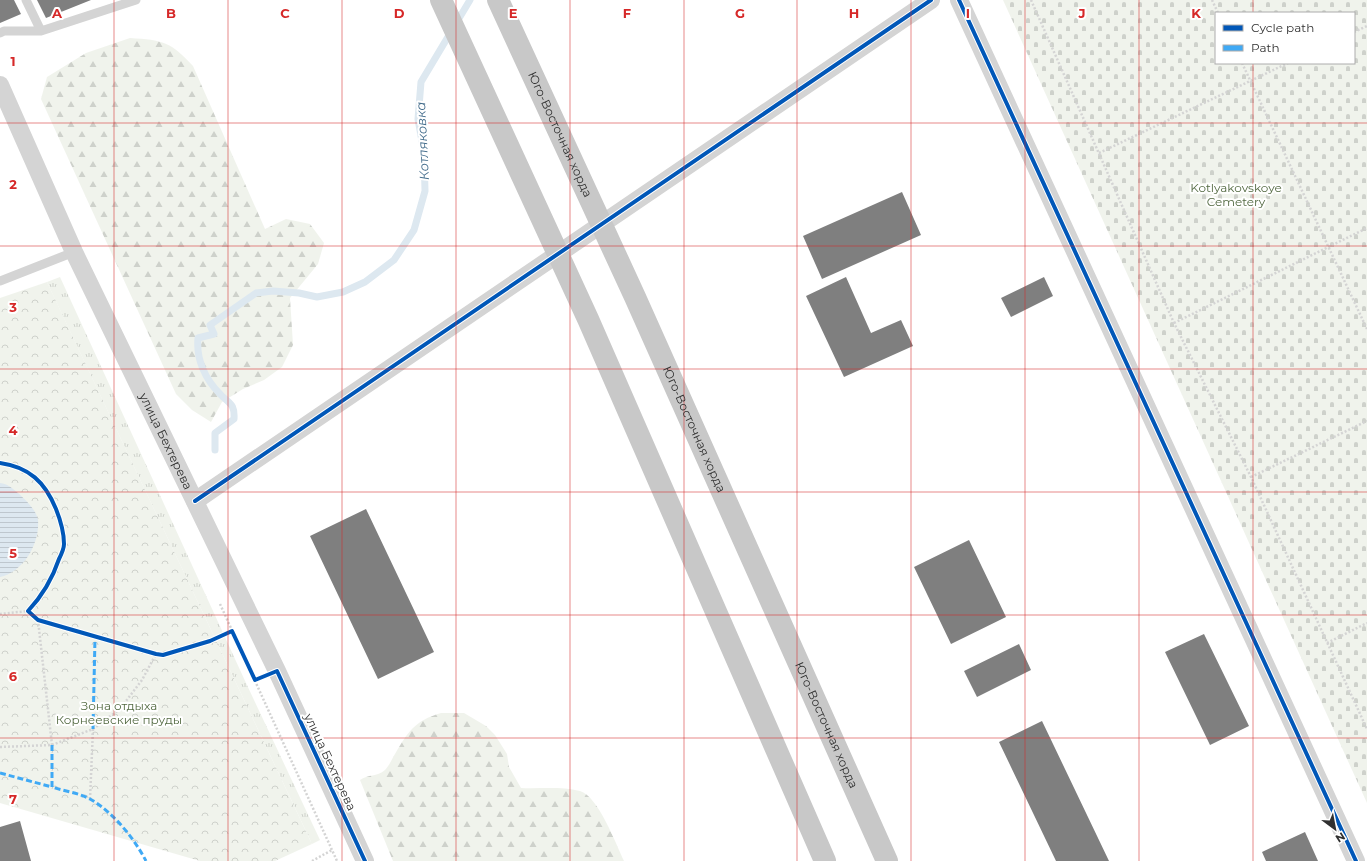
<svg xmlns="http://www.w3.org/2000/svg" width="1367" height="861" font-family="Montserrat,sans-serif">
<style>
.grass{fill:url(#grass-tufts)}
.forest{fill:url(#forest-firs)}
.cemetery{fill:url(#cemetery-stones);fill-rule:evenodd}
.park{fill:url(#park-crowns)}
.water{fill:url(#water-rules)}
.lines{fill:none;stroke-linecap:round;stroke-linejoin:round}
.stream{stroke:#dde8f0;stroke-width:7}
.building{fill:#7f7f7f}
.path{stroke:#d4d4d4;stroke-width:2.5;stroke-dasharray:2 2;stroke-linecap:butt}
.lane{stroke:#d4d4d4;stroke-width:9}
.street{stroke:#d4d4d4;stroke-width:18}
.primary{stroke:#c8c8c8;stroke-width:22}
.quiet{stroke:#3fa9f5;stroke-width:3;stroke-dasharray:6 3;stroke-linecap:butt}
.cycleway-casing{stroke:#fff;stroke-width:6}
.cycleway{stroke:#0057b8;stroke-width:4}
.grid{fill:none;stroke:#d62828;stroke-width:1;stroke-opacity:0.55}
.labels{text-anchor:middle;stroke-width:4;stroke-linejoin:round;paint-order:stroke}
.street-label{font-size:12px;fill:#303030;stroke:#fff}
.park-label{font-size:12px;fill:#526941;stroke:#fff}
.water-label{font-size:13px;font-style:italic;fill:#446d8c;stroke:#fff}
.grid-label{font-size:13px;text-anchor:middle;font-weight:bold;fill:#d62828;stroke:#fff;stroke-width:4;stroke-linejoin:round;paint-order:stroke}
</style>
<defs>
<pattern id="grass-tufts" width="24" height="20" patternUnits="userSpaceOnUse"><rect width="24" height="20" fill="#f0f3ec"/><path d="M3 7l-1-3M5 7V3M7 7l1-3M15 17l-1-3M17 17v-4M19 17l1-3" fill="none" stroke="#ced1cb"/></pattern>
<pattern id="forest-firs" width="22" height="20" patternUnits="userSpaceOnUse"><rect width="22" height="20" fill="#f0f3ec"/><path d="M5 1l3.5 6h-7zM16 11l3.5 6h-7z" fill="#ced1cb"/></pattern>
<pattern id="cemetery-stones" width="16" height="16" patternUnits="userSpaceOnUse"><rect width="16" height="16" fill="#f0f3ec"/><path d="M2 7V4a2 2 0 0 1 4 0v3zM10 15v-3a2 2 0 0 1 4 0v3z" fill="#ced1cb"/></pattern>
<pattern id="park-crowns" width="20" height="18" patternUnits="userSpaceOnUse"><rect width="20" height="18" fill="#f0f3ec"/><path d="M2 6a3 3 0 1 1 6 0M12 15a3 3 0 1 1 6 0" fill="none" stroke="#ced1cb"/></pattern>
<pattern id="water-rules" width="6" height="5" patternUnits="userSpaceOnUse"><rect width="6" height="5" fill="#dde8f0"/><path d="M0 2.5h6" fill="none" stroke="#bec7ce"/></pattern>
</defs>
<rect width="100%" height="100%" fill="#fff"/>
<path class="grass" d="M 60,277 L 246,683 L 320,840 L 312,844 L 52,293 L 47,282 Z"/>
<path class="forest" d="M 130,38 C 163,40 171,42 193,66 L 265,229 L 286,219 L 310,224 L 324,243 L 318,264 L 290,298 L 293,345 L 282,367 L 264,380 L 243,389 L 222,402 L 211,422 L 192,410 L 176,394 L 41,99 L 47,77 L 86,53 Z
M 441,713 L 464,713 L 486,726 L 495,735 L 507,754 L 509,767 L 521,788 C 540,789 560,786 580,791 C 598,796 616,844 624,861 L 393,861 L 360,780 C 368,774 377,777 385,770 C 389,766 392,759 395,754 C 408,732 414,721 441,713 Z"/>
<path class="cemetery" d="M 1003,0 L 1367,0 L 1367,803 ZM 1216,13 L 1354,13 L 1354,63 L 1216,63 Z"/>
<path class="park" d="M 47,282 L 312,844 L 275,861 L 200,861 L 0,803 L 0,298 Z"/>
<path class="water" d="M 0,483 C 8,484 12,488 18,493 C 25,499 37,511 38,520 C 40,544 23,572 0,577 Z"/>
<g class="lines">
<path class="stream" d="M 215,450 L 215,433 L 234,419 C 235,403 229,404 220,394 C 205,379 196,359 198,338 L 214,334 L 210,325 L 256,293 L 273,291 L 299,293 L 317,297 L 343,292 L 365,282 L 394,260 L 414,230 L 425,191 L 424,152 L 418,119 L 421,82 L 470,0"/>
</g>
<path class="building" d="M 0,0 L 14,0 L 21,14 L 0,23 Z
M 37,0 L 91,0 L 46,18 Z
M 902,192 L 921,235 L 822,279 L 803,236 Z
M 846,277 L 871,333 L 901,320 L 913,346 L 844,377 L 806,296 Z
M 1044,277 L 1053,296 L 1011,317 L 1001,298 Z
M 366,509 L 434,652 L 378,679 L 310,536 Z
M 969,540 L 1006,617 L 951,644 L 914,567 Z
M 1204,634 L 1249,726 L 1210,745 L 1165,652 Z
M 1019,644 L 1031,670 L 977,697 L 964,671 Z
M 1042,721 L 1109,861 L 1056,861 L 999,742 Z
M 20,821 L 31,861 L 0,861 L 0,827 Z
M 1305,832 L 1318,861 L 1266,861 L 1262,852 Z"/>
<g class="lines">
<path class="path" d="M 1031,0 L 1174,323 L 1251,477 L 1367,729
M 1212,0 L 1218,13
M 1354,32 L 1367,26
M 1242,63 L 1367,329
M 1099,153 L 1288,63
M 1174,323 L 1367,228
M 0,463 C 29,467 45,482 56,509 C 60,519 64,532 64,544 C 64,549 61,555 59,559 C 52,580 43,595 28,611 L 0,614
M 1251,477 L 1367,421
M 220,604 L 337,861
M 28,611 L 38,620 L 156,654 L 163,655 L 210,641 L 232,631
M 38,620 L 52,745
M 1327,643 L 1367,623
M 0,747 L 52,745 L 93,729 L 120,709 L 142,680 L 156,654
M 90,799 L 93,729
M 312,861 L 332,850"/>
<path class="lane" d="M 26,0 L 41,31
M 0,33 L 4,31 L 41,31 L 136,0
M 0,281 L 74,252"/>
<g class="street">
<path d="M 959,0 L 1356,861"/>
<path id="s1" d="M 0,85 L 74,252 L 277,671 L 365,861"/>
<path d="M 195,501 L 931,0"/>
</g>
<g class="primary">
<path d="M 441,0 L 588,319 L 825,861"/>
<path id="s2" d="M 498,0 L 635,297 L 887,861"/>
</g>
<path class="quiet" d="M 93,729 L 95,638
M 52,745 L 52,787 C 64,791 79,793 90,799 C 113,812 134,838 146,861
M 0,773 L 52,787"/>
<g class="cycleway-casing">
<path id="cycleway" d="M 959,0 L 1356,861
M 0,463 C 29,467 45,482 56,509 C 60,519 64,532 64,544 C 64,549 61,555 59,559 C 52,580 43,595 28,611 L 38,620 L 156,654 L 163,655 L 210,641 L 232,631 L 255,680 L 277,671 L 365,861
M 195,501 L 931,0"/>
</g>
<use href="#cycleway" class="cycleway"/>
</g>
<path class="grid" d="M 114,0 L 114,861M 228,0 L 228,861M 342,0 L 342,861M 456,0 L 456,861M 570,0 L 570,861M 684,0 L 684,861M 797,0 L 797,861M 911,0 L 911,861M 1025,0 L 1025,861M 1139,0 L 1139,861M 1253,0 L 1253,13M 1253,63 L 1253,861M 0,123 L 1367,123M 0,246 L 1367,246M 0,369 L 1367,369M 0,492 L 1367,492M 0,615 L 1367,615M 0,738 L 1367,738"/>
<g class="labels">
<g class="street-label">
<text dy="4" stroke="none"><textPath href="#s2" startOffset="148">Юго-Восточная хорда</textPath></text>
<text dy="4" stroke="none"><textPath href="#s2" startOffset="472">Юго-Восточная хорда</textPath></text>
<text dy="4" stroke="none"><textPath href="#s1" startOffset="393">улица Бехтерева</textPath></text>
<text dy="4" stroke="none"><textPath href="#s2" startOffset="796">Юго-Восточная хорда</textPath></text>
<text transform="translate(330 762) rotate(65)" y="4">улица Бехтерева</text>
</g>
<g class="park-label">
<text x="1236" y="192">Kotlyakovskoye<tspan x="1236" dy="14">Cemetery</tspan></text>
<text x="119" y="710">Зона отдыха<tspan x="119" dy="14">Корнеевские пруды</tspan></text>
</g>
<g class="water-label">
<text transform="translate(422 141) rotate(-93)" y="5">Котляковка</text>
</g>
</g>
<g class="grid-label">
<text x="57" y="18">A</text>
<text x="171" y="18">B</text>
<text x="285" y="18">C</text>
<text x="399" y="18">D</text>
<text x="513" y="18">E</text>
<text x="627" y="18">F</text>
<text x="740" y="18">G</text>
<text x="854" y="18">H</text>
<text x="968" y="18">I</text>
<text x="1082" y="18">J</text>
<text x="1196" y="18">K</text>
<text x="13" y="66">1</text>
<text x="13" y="189">2</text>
<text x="13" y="312">3</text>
<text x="13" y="435">4</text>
<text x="13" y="558">5</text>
<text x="13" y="681">6</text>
<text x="13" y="804">7</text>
</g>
<rect x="1215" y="12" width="140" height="52" fill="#ffffff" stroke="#acacac"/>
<rect x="1223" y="25" width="20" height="6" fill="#0057b8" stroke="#acacac"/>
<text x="1251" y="32" font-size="12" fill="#303030">Cycle path</text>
<rect x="1223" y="45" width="20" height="6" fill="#3fa9f5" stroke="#acacac"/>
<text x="1251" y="52" font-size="12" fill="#303030">Path</text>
<g transform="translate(1335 829) rotate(148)" stroke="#ffffff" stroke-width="3" paint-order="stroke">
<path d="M0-3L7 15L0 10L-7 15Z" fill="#303030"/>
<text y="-6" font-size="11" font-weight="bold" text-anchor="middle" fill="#303030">N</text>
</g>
</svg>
